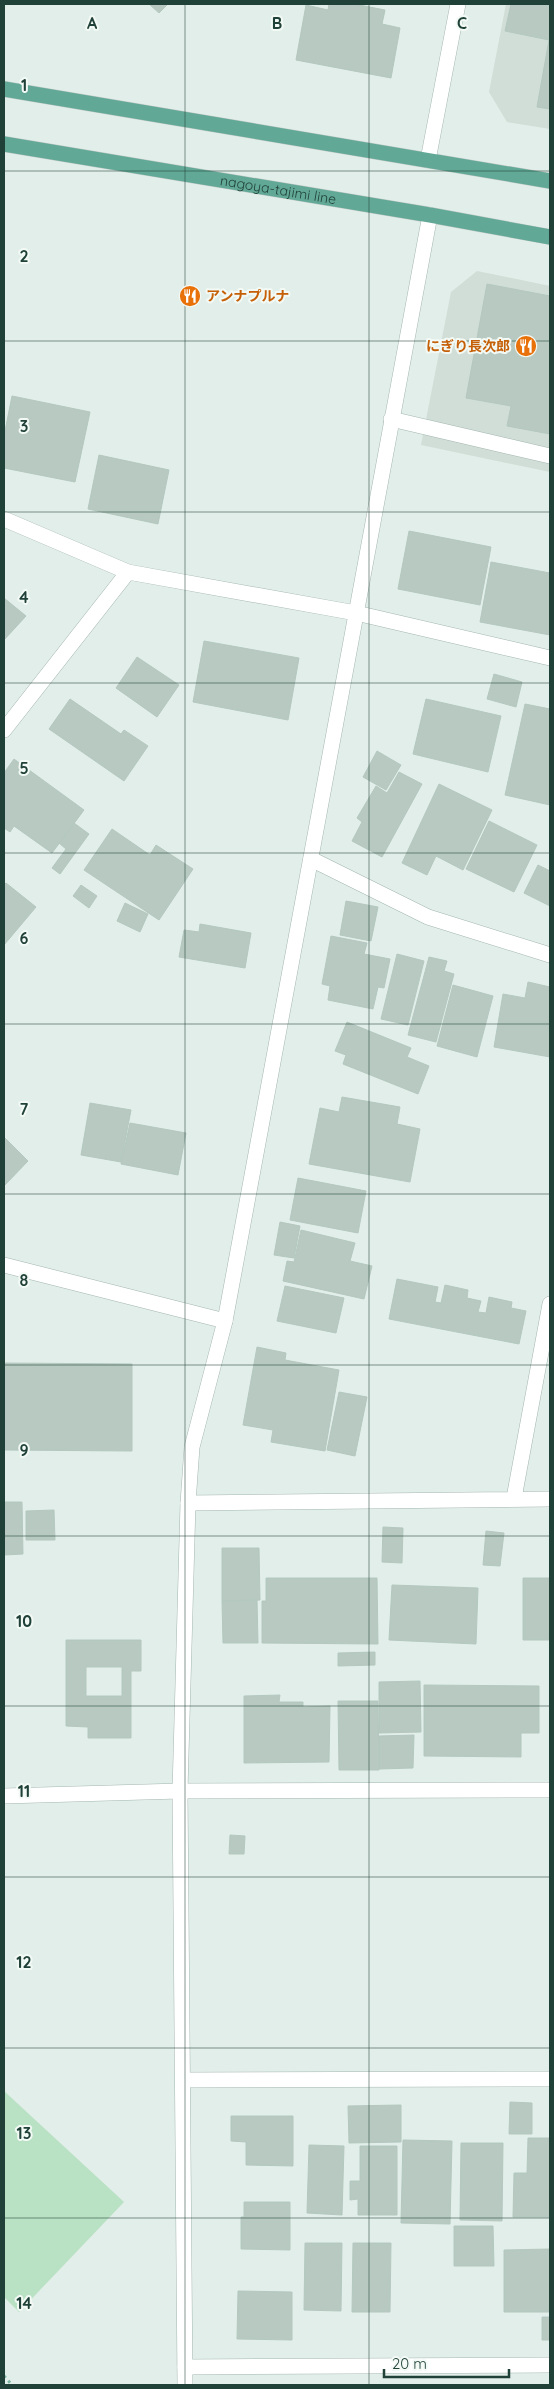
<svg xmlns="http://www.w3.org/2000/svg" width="554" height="2389" font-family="Quicksand,'Noto Sans JP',sans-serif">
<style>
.built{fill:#d0ded7}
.green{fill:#b9e1c3}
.building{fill:#b7c9c1;stroke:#b4c8c0;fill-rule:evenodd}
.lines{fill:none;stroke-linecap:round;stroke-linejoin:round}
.service-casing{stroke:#a4b7b0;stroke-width:16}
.minor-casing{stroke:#a4b7b0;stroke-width:16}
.tertiary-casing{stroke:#a4b7b0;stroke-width:16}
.primary-casing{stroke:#c1cac7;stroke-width:16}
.path{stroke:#7fb5a4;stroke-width:3;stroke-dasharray:2.5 4;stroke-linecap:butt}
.service{stroke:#fff;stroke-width:15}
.minor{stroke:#fff;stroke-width:15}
.tertiary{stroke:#fff;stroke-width:15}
.primary{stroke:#62a896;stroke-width:15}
.grid{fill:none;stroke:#204138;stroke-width:1;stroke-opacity:0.55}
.labels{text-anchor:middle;stroke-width:4;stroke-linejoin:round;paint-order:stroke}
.street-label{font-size:14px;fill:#204138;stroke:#f3faf6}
.food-label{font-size:14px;font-weight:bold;fill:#c56008;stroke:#f3faf6;text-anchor:start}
.grid-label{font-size:16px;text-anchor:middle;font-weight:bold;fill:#204138;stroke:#f3faf6;stroke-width:4;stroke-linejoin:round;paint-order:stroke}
</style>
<rect width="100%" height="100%" fill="#e2eee9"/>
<path class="built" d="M 506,4 L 550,4 L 550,129 L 507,122 L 489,92 Z
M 477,271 L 550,286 L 550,472 L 421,445 L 451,292 Z"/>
<path class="green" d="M 4,2091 L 124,2202 L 19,2312 L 4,2297 Z"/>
<path class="building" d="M 149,4 L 168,4 L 159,13 Z
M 329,4 L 354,4 L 385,10 L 382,24 L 400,28 L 391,78 L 296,60 L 306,5 L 328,10 Z
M 511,4 L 550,4 L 550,109 L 537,107 L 549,40 L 505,31 Z
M 487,284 L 550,296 L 550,434 L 507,426 L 511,406 L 466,398 Z
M 12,396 L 90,412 L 75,482 L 4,468 L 4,436 Z
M 99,455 L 169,470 L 158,524 L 88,509 Z
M 409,531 L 491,547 L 480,605 L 398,589 Z
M 491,562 L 550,573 L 550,635 L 480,622 Z
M 4,598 L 26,616 L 4,640 Z
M 204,641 L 299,658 L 288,720 L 193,702 Z
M 137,657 L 179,685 L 157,717 L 116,688 Z
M 494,674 L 522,682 L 516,707 L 487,699 Z
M 70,699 L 121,734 L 124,730 L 148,746 L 124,781 L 49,729 Z
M 426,699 L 501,716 L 488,772 L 413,754 Z
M 525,704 L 550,709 L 550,805 L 505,795 Z
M 377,751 L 401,765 L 386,790 L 363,777 Z
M 14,759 L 84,810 L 52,853 L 14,826 L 10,832 L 4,828 L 4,773 Z
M 399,772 L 422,784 L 382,857 L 352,841 L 362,822 L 357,818 L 376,786 L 387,793 Z
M 439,784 L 492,810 L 463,870 L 436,856 L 427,875 L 402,863 Z
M 489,821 L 537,845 L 514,892 L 466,869 Z
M 74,823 L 89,834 L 60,874 L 52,868 L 66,849 L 59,843 Z
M 112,829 L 150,855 L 156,845 L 193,869 L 159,920 L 84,870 Z
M 538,865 L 550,871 L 550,906 L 524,893 Z
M 6,883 L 36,907 L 4,945 L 4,885 Z
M 81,885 L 97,896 L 89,908 L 73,896 Z
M 346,901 L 378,907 L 371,941 L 340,935 Z
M 125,903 L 148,914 L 140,932 L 117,921 Z
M 200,924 L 251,933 L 245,968 L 179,957 L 184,930 L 199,932 Z
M 331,936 L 367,943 L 364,954 L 390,959 L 384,988 L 378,987 L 373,1009 L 328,1000 L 330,986 L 322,984 Z
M 397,954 L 424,961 L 408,1025 L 381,1019 Z
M 429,957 L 447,961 L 444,971 L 454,974 L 436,1042 L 408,1035 Z
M 528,982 L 550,987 L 550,1057 L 494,1047 L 503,994 L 525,998 Z
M 453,985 L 493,996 L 477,1057 L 437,1046 Z
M 347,1022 L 411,1048 L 407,1057 L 429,1066 L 418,1094 L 343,1064 L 346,1055 L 335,1051 Z
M 342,1097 L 400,1107 L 397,1124 L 420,1129 L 410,1182 L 309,1164 L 320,1108 L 339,1112 Z
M 90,1103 L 131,1110 L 121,1162 L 81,1155 Z
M 130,1123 L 186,1133 L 178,1175 L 121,1164 Z
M 4,1137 L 28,1161 L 4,1186 Z
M 298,1178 L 366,1191 L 358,1233 L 290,1220 Z
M 280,1222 L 300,1226 L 294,1258 L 274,1255 Z
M 301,1230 L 355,1243 L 350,1261 L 372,1266 L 364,1299 L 283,1281 L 287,1261 L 294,1262 Z
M 397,1279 L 438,1287 L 435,1302 L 441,1303 L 445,1285 L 468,1290 L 467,1298 L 481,1301 L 478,1312 L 486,1313 L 489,1297 L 512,1302 L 511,1308 L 526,1311 L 519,1344 L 389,1319 Z
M 285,1286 L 344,1298 L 336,1333 L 277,1321 Z
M 257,1347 L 286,1353 L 285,1360 L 339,1370 L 325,1451 L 271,1442 L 273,1430 L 243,1425 Z
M 4,1363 L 132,1364 L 132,1451 L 4,1450 Z
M 339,1392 L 367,1397 L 355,1456 L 327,1450 Z
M 4,1502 L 22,1502 L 23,1554 L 4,1555 Z
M 54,1510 L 55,1540 L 26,1540 L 26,1511 Z
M 383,1527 L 403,1528 L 402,1563 L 382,1562 Z
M 486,1531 L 504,1533 L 500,1566 L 483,1565 Z
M 222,1548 L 259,1548 L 260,1600 L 222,1601 Z
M 266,1578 L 377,1578 L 378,1644 L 262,1643 L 262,1601 L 266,1601 Z
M 523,1578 L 550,1578 L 550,1640 L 523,1640 Z
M 392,1585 L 478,1588 L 476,1644 L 389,1640 Z
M 257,1600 L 258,1643 L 223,1643 L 222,1601 Z
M 66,1640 L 141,1640 L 141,1671 L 131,1671 L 131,1738 L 88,1738 L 88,1727 L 66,1726 ZM 86,1667 L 122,1667 L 122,1696 L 86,1696 Z
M 375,1652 L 375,1665 L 338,1666 L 338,1653 Z
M 420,1681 L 421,1732 L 379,1733 L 379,1682 Z
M 424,1685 L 539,1686 L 539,1733 L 521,1733 L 521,1757 L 424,1756 Z
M 280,1695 L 279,1702 L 303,1702 L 303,1707 L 330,1706 L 329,1762 L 244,1763 L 244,1696 Z
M 338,1701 L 378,1701 L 379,1770 L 339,1770 Z
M 414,1735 L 413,1768 L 379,1769 L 379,1736 Z
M 230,1835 L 245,1836 L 244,1854 L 229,1854 Z
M 510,2102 L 532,2103 L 532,2134 L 509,2134 Z
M 401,2105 L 401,2142 L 349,2143 L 348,2106 Z
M 231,2116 L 293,2116 L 293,2166 L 246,2165 L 246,2142 L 231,2141 Z
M 528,2138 L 550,2138 L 550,2217 L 513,2217 L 514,2173 L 527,2173 Z
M 403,2140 L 452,2141 L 450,2224 L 401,2223 Z
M 461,2143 L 503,2143 L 502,2221 L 460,2220 Z
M 309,2145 L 344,2146 L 342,2215 L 307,2213 Z
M 360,2146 L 397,2146 L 397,2215 L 358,2215 L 358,2199 L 350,2200 L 350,2181 L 360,2181 Z
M 244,2202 L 290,2202 L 290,2250 L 241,2249 L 241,2217 L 244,2217 Z
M 454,2226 L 493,2226 L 494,2266 L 454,2266 Z
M 305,2243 L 342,2243 L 341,2311 L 304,2310 Z
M 353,2243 L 391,2243 L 390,2312 L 352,2312 Z
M 550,2249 L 550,2312 L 504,2312 L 504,2250 Z
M 238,2291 L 292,2292 L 292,2340 L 237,2339 Z
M 542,2317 L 550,2317 L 550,2340 L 542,2340 Z"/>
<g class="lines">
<g class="service-casing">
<path id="service" d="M 391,419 L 550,456"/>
</g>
<g class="minor-casing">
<path id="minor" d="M 4,519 L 128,572 L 356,613 L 550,658
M 4,730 L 128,572
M 311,859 L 428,917 L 550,955
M 4,1265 L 225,1321
M 514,1498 L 550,1304
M 188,1503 L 550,1499
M 4,1796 L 180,1791 L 550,1790
M 183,2080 L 550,2079
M 185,2367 L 550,2365"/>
</g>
<g class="tertiary-casing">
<path id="tertiary" d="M 428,160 L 458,4
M 185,2385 L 180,1791 L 188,1503 L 192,1447 L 225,1321 L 430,215"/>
</g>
<g class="primary-casing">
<g id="primary">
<path d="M 4,89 L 550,181"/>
<path id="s1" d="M 4,144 L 430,215 L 550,237"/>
</g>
</g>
<path class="path" d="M 4,2376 L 12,2385"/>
<use href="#service" class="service"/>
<use href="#minor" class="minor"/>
<use href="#tertiary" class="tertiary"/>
<use href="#primary" class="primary"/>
</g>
<path class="grid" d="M 185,4 L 185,2385M 369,4 L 369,2385M 4,171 L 550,171M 4,341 L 550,341M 4,512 L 550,512M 4,683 L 550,683M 4,853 L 550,853M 4,1024 L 550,1024M 4,1194 L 550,1194M 4,1365 L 550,1365M 4,1536 L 550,1536M 4,1706 L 550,1706M 4,1877 L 550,1877M 4,2048 L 550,2048M 4,2218 L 550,2218"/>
<defs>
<g id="restaurant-disc" transform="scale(1.125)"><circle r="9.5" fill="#e8710a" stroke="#f3faf6"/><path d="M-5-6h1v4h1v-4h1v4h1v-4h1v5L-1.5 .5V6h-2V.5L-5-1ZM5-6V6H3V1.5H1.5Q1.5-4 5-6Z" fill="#fff"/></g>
</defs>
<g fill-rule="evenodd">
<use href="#restaurant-disc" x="190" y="296"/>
<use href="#restaurant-disc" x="526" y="346"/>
</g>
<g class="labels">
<g class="street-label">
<text dy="5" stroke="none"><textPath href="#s1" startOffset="278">nagoya-tajimi line</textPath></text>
</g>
<g class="food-label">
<text x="206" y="301">アンナプルナ</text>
<text x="510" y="351" text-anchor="end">にぎり長次郎</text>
</g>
</g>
<g class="grid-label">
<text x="92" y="29">A</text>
<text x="277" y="29">B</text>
<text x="462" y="29">C</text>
<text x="24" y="91">1</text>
<text x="24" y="262">2</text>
<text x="24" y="432">3</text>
<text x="24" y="603">4</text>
<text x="24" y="774">5</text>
<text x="24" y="944">6</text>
<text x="24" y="1115">7</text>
<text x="24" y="1286">8</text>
<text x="24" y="1456">9</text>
<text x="24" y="1627">10</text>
<text x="24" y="1797">11</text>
<text x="24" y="1968">12</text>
<text x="24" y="2139">13</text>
<text x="24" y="2309">14</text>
</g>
<rect width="554" height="2389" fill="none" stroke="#204138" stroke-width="10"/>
<path d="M384 2369v8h125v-8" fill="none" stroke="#204138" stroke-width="2.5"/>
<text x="392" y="2369" font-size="15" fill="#204138" stroke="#f3faf6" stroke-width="4" paint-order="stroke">20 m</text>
</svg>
